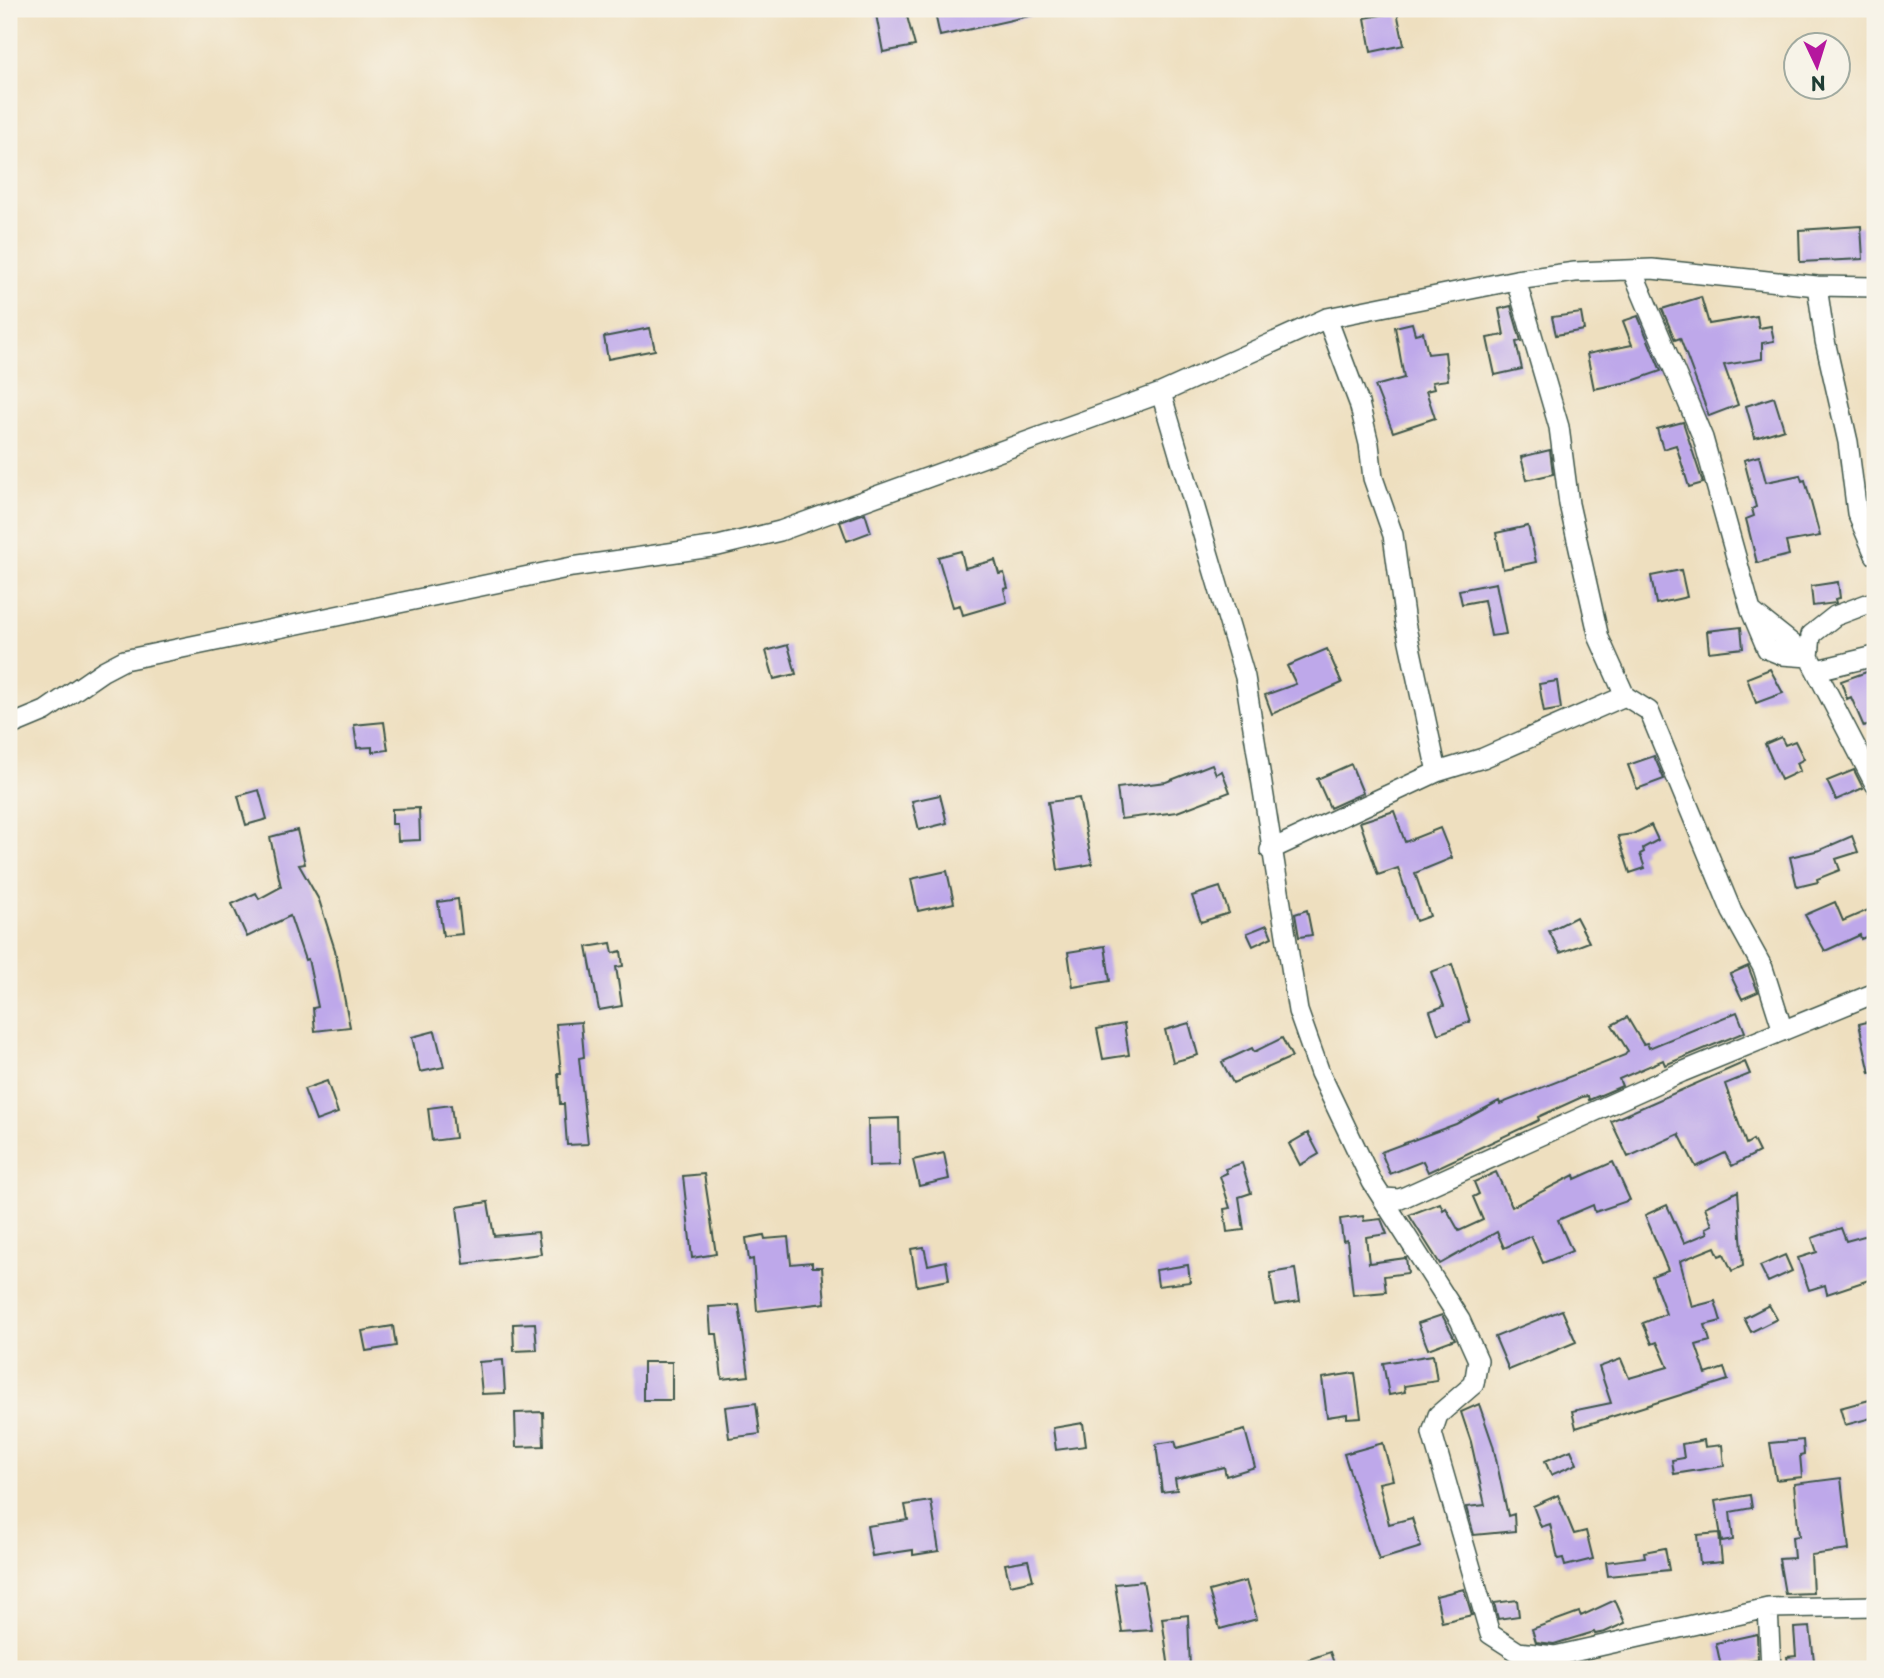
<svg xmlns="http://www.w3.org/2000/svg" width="1884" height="1678" font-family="'Playpen Sans',sans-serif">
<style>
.building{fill:#bea8ea}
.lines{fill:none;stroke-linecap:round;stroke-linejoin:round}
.street-casing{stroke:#3e5549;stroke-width:22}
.street{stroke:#fff;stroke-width:19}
</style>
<rect width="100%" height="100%" fill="#f7f3e8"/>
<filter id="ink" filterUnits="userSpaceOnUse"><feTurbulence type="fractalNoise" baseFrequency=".0143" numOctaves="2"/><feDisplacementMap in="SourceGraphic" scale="14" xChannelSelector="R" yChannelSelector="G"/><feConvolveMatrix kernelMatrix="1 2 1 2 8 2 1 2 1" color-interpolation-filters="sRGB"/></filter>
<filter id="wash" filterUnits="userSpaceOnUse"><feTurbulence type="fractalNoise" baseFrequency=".00686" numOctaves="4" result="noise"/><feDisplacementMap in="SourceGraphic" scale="28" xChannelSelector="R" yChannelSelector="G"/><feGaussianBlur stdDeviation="1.57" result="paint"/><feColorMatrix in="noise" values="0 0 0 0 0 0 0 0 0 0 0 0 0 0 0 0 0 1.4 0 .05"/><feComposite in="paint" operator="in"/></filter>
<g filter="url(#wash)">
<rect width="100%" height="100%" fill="#eedfbf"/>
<g id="blocks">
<path class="building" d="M 875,9 L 905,9 L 915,46 L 883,52 Z
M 934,9 L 1034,9 L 1034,15 L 940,36 Z
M 1397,12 L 1404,45 L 1371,52 L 1365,18 Z
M 1861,226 L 1863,259 L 1800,262 L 1799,230 Z
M 1701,297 L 1709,324 L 1757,316 L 1759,328 L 1771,326 L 1774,341 L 1762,343 L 1762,359 L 1724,365 L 1738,405 L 1709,416 L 1680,338 L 1675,340 L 1662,309 Z
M 1511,306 L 1521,341 L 1516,342 L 1522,369 L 1495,375 L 1487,338 L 1504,335 L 1499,309 Z
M 1581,313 L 1584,330 L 1556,335 L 1552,317 Z
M 1638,316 L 1661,371 L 1632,381 L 1594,389 L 1587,354 L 1632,345 L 1623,321 Z
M 1412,323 L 1415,334 L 1423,332 L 1428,354 L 1445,352 L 1448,380 L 1432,382 L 1434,389 L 1426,391 L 1435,418 L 1393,432 L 1375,386 L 1404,378 L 1395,327 Z
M 650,328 L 655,350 L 608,359 L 604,337 Z
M 1774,397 L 1784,429 L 1755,438 L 1746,406 Z
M 1683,422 L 1703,483 L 1689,487 L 1676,445 L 1663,449 L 1657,429 Z
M 1550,450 L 1553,474 L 1527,480 L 1521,457 Z
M 1759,456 L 1766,482 L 1800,475 L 1802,481 L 1805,480 L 1820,536 L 1786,542 L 1789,555 L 1757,563 L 1746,519 L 1754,516 L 1752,509 L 1756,507 L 1744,460 Z
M 865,513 L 871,532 L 847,541 L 840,522 Z
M 1528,526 L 1536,562 L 1503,569 L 1496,533 Z
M 961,551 L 965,568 L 995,560 L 999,574 L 1004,573 L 1008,588 L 1004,589 L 1007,602 L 963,615 L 960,605 L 953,607 L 938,557 Z
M 1681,570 L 1687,597 L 1656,604 L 1651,576 Z
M 1838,582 L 1840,598 L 1835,599 L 1836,603 L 1813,606 L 1811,586 Z
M 1496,583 L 1506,634 L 1491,636 L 1484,600 L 1462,604 L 1459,590 Z
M 1741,627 L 1743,648 L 1709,652 L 1707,631 Z
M 788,645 L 796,674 L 774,679 L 766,651 Z
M 1327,649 L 1342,683 L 1272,714 L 1265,695 L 1296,684 L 1287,666 Z
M 1770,669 L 1783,693 L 1756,703 L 1747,678 Z
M 1875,669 L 1875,723 L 1864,727 L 1851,697 L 1847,699 L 1841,681 Z
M 1557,681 L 1561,709 L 1544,712 L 1539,684 Z
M 384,722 L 388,750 L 372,752 L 372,747 L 357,748 L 354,725 Z
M 1781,737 L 1785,745 L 1795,741 L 1804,759 L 1797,763 L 1800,771 L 1781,780 L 1765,744 Z
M 1654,756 L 1664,779 L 1637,789 L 1628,765 Z
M 1212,764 L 1216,774 L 1222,771 L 1230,792 L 1177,812 L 1121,819 L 1117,788 L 1166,782 Z
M 1351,764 L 1363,793 L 1330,808 L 1317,779 Z
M 1854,770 L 1863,788 L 1836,800 L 1827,781 Z
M 259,790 L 267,819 L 246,825 L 238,796 Z
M 940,795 L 947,823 L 919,830 L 912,801 Z
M 1079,798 L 1092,864 L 1058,870 L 1048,802 Z
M 419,808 L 420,840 L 398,841 L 397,824 L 392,824 L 392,809 Z
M 1394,811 L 1405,842 L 1440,828 L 1452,858 L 1415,873 L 1430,916 L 1416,921 L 1398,868 L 1378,875 L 1360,822 Z
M 1651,825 L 1658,840 L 1643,848 L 1644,852 L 1640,854 L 1645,868 L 1630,873 L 1618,836 L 1633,834 Z
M 297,830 L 305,864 L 299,865 L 319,900 L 335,950 L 350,1027 L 315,1031 L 313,1008 L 318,1007 L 308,959 L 305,960 L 290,916 L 247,937 L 232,904 L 256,893 L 259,899 L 281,887 L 270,837 Z
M 1852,836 L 1858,852 L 1836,859 L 1840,870 L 1817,879 L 1818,882 L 1797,887 L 1790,857 L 1820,850 Z
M 947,871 L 954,903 L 918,911 L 911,879 Z
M 1220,887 L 1229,913 L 1201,922 L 1192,896 Z
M 458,899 L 462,934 L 443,936 L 438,902 Z
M 1835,902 L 1843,921 L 1875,907 L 1875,933 L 1861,939 L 1860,935 L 1825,951 L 1805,915 Z
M 1307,910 L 1312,935 L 1299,937 L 1295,914 Z
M 1576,917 L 1589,942 L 1560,953 L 1549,931 Z
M 1267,925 L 1272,937 L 1253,946 L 1247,933 Z
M 611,943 L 613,953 L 621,951 L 623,966 L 616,967 L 622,1006 L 599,1010 L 587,947 Z
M 1105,946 L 1110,981 L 1073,987 L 1068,952 Z
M 1452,964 L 1470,1022 L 1438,1034 L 1430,1011 L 1444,1006 L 1431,972 Z
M 1748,966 L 1758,992 L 1742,999 L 1730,974 Z
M 1737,1012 L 1745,1032 L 1665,1065 L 1663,1060 L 1619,1079 L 1622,1086 L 1589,1100 L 1588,1096 L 1582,1097 L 1538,1117 L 1539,1120 L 1428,1172 L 1423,1161 L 1390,1174 L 1381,1152 L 1456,1124 L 1499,1101 L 1500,1104 L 1625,1055 L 1628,1051 L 1612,1025 L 1627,1017 L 1643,1044 L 1647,1043 L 1649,1048 Z
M 1875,1020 L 1875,1072 L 1870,1073 L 1859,1024 Z
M 581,1022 L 584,1057 L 579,1058 L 588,1144 L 567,1145 L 564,1104 L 560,1104 L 558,1073 L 561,1073 L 556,1024 Z
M 1189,1023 L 1198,1055 L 1173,1062 L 1165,1030 Z
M 1124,1024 L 1129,1055 L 1103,1059 L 1097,1029 Z
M 435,1031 L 444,1067 L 420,1072 L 412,1037 Z
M 1282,1038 L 1292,1057 L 1233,1083 L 1222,1062 L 1252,1048 L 1254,1052 Z
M 1745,1062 L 1750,1074 L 1725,1084 L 1746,1144 L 1753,1140 L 1759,1152 L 1732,1166 L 1725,1153 L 1696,1167 L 1679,1134 L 1628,1157 L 1611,1121 Z
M 327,1081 L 338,1113 L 316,1121 L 304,1089 Z
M 451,1105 L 455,1138 L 432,1141 L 428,1108 Z
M 899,1118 L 900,1165 L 869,1166 L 868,1119 Z
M 1308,1133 L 1319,1154 L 1300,1165 L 1289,1144 Z
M 944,1153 L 949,1179 L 919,1186 L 913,1160 Z
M 1613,1162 L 1630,1200 L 1595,1212 L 1593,1205 L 1558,1220 L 1572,1251 L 1543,1263 L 1531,1236 L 1504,1248 L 1497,1232 L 1440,1264 L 1409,1215 L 1440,1203 L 1443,1210 L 1446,1208 L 1459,1231 L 1483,1220 L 1473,1197 L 1479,1194 L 1474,1182 L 1496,1172 L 1512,1207 L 1574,1175 L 1575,1179 Z
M 1242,1163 L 1251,1193 L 1239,1197 L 1244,1230 L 1227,1232 L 1224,1209 L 1230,1208 L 1220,1176 L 1227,1173 L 1225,1169 Z
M 704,1174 L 716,1254 L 692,1258 L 683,1176 Z
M 1738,1191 L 1743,1266 L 1732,1271 L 1724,1254 L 1719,1256 L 1715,1247 L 1680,1261 L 1692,1307 L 1715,1301 L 1721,1321 L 1705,1325 L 1710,1341 L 1696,1345 L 1706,1374 L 1724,1368 L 1728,1380 L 1576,1428 L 1572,1411 L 1611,1403 L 1599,1367 L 1621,1359 L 1629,1378 L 1668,1367 L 1657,1342 L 1652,1344 L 1643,1323 L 1666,1314 L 1652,1276 L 1668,1270 L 1645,1215 L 1667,1205 L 1684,1243 L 1708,1233 L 1706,1228 L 1712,1225 L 1705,1207 Z
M 488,1202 L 494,1236 L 538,1232 L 541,1254 L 464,1264 L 457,1207 Z
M 1363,1216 L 1364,1221 L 1381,1219 L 1387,1234 L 1366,1237 L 1369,1263 L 1406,1258 L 1408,1273 L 1384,1276 L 1386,1292 L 1353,1295 L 1347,1240 L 1343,1241 L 1340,1219 Z
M 1841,1228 L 1846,1241 L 1875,1233 L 1875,1278 L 1827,1294 L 1825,1285 L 1809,1290 L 1798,1258 L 1817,1252 L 1812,1238 Z
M 764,1235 L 765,1239 L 788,1237 L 791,1264 L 812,1262 L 812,1267 L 822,1267 L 825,1303 L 757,1311 L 753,1259 L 749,1260 L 746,1238 Z
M 924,1247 L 928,1265 L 946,1261 L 949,1280 L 917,1286 L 911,1249 Z
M 1785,1255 L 1792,1271 L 1768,1282 L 1760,1266 Z
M 1188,1265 L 1190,1282 L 1158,1286 L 1156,1270 Z
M 1295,1269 L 1300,1301 L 1275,1305 L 1270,1273 Z
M 739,1305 L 749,1376 L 722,1379 L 717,1334 L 711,1334 L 709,1307 Z
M 1769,1305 L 1777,1319 L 1751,1332 L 1744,1318 Z
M 1562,1310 L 1576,1342 L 1509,1370 L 1495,1337 Z
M 1442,1315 L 1455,1339 L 1428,1349 L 1418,1323 Z
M 535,1323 L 537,1350 L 514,1351 L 513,1324 Z
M 393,1326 L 396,1346 L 366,1351 L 362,1331 Z
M 1433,1355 L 1437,1381 L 1404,1386 L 1405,1392 L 1389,1395 L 1383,1363 Z
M 503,1360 L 505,1393 L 482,1394 L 479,1362 Z
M 643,1362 L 672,1362 L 672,1400 L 643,1400 Z
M 1355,1373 L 1361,1417 L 1347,1418 L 1347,1414 L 1327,1417 L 1322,1378 Z
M 1873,1399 L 1875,1417 L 1845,1425 L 1840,1408 Z
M 756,1403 L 760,1434 L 729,1438 L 725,1407 Z
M 1479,1404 L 1493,1445 L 1508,1516 L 1514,1514 L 1515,1531 L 1474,1535 L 1466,1507 L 1485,1505 L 1471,1442 L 1461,1412 Z
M 543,1412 L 544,1446 L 516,1447 L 515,1413 Z
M 1083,1423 L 1086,1446 L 1056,1450 L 1053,1428 Z
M 1245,1430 L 1255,1467 L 1226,1476 L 1224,1467 L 1175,1479 L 1177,1490 L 1162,1492 L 1156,1444 L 1175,1441 L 1177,1448 Z
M 1704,1440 L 1705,1447 L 1722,1445 L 1724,1466 L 1674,1474 L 1672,1460 L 1684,1458 L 1682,1444 Z
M 1803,1440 L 1804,1454 L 1800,1455 L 1802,1477 L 1776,1480 L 1770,1443 Z
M 1383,1443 L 1393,1480 L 1379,1483 L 1389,1524 L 1412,1518 L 1421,1547 L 1379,1560 L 1344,1454 Z
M 1571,1450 L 1577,1464 L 1551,1475 L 1545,1461 Z
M 1841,1478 L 1849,1550 L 1811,1555 L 1813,1593 L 1785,1594 L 1779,1559 L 1794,1558 L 1792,1537 L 1799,1536 L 1794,1484 Z
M 1558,1495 L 1574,1534 L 1586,1531 L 1593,1559 L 1565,1566 L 1563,1558 L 1558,1559 L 1550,1524 L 1541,1527 L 1533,1506 Z
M 1750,1495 L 1752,1508 L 1730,1512 L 1733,1540 L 1722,1542 L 1715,1501 Z
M 931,1501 L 939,1551 L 913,1555 L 913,1550 L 872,1556 L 867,1526 L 908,1520 L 905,1505 Z
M 1719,1533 L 1722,1562 L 1700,1564 L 1697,1535 Z
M 1665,1548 L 1669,1570 L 1608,1576 L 1606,1562 L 1645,1557 L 1644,1552 Z
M 1028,1560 L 1033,1580 L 1010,1585 L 1005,1564 Z
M 1143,1581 L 1152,1630 L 1122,1632 L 1115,1584 Z
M 1246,1581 L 1257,1619 L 1220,1629 L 1209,1591 Z
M 1464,1589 L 1472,1615 L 1442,1622 L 1436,1596 Z
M 1517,1600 L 1519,1616 L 1498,1619 L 1494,1603 Z
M 1615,1600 L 1625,1623 L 1605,1632 L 1595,1634 L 1594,1632 L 1554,1644 L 1536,1642 L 1532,1629 L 1579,1612 L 1581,1616 Z
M 1188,1615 L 1190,1669 L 1169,1669 L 1162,1618 Z
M 1810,1627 L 1815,1669 L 1789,1669 L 1787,1657 L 1796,1656 L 1794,1628 Z
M 1757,1634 L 1758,1660 L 1721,1666 L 1716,1643 Z
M 1330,1652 L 1336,1669 L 1287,1669 L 1287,1667 Z"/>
</g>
</g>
<g filter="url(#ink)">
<use href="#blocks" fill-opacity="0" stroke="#3e5549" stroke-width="2"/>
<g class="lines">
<g class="street-casing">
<path id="street" d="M 1632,270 L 1703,438 L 1751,611 L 1809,657 L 1875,784
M 1516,280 L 1559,427 L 1569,504 L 1599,638 L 1625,696 L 1649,711 L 1732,912 L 1763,968 L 1783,1031
M 1817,286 L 1825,341 L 1848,442 L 1857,513 L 1875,555
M 1327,318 L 1359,403 L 1369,444 L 1373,478 L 1393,535 L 1405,623 L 1437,772
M 1161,393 L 1245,677 L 1298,1011 L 1320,1073 L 1372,1182 L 1460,1320 L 1478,1360 L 1474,1384 L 1438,1415 L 1432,1433 L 1490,1634 L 1518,1652 L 1555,1656 L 1768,1608 L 1875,1606
M 1751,611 L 1767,649 L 1782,655 L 1809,657 L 1811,635 L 1835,616 L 1875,601
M 1817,670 L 1875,656
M 9,726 L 45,711 L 103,671 L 124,660 L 572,567 L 718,546 L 780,531 L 1161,393 L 1327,318 L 1516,280 L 1575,272 L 1652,269 L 1817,286 L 1875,287
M 1270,850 L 1437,772 L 1483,758 L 1625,696
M 1384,1198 L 1400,1199 L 1682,1072 L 1875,993
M 1768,1608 L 1771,1669"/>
</g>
<use href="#street" class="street"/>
</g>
</g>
<rect width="1884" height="1678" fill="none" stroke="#f7f3e8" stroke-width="35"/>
<g transform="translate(1817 66) rotate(176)"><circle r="33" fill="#f7f3e8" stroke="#a1aaa0" stroke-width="2"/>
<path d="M0-5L12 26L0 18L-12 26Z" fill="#b5179e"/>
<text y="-10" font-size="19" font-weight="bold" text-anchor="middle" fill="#1f3d34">N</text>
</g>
</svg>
